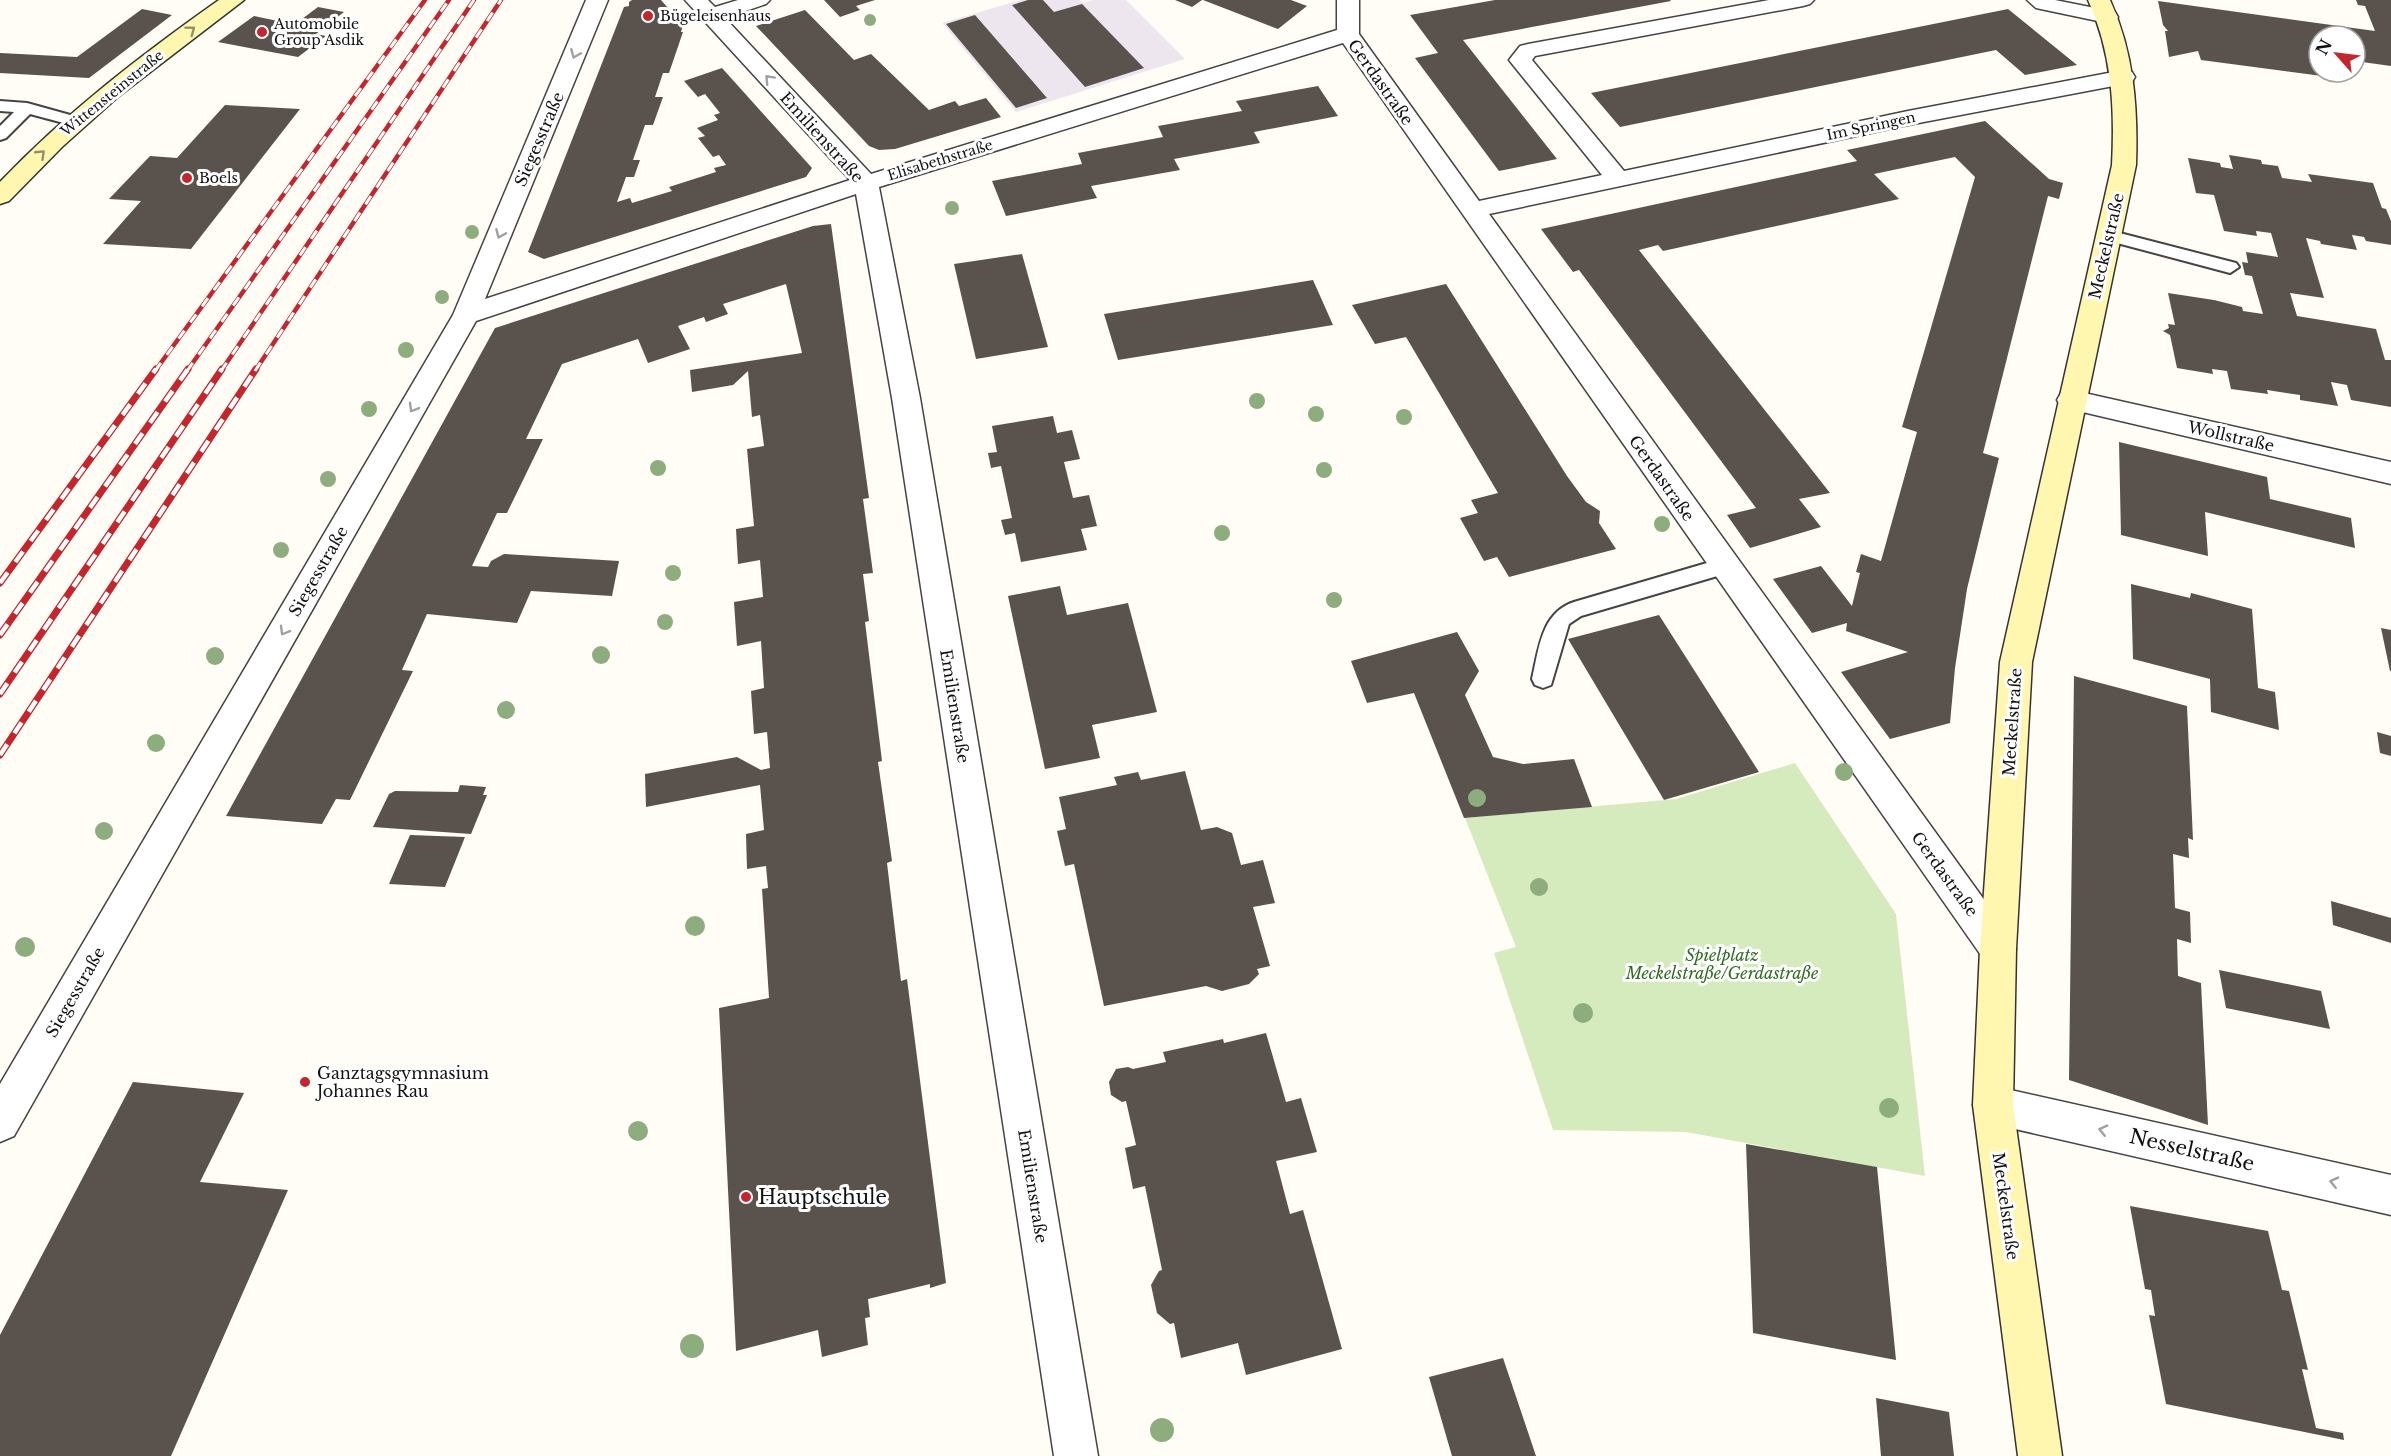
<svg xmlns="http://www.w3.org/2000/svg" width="2391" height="1456" font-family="'Libre Baskerville',serif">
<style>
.industrial{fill:#eee6ef}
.green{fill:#d5ebbd}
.building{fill:#5a524d}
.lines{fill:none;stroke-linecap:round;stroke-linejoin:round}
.lane-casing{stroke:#444;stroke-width:4}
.street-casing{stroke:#444;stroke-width:3}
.secondary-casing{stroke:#333;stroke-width:3}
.lane{fill:#fff;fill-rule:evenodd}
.street{fill:#fff;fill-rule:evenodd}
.secondary{fill:#fff6b0;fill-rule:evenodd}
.rail-far1-casing{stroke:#c4262e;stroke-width:4.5}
.rail-casing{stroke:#c4262e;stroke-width:7}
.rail-far1{stroke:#fff;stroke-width:3;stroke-dasharray:10;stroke-linecap:butt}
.rail{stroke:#fff;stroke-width:4.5;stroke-dasharray:13;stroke-linecap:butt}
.tree{fill:#8dad7f}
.oneway{stroke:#948f68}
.oneway2{stroke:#a0a0a0}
.poi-dot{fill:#c4262e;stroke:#fff;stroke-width:2}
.labels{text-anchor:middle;stroke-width:6;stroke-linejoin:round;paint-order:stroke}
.far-poi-label{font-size:14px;fill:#111;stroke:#fff;text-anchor:start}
.far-street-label{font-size:14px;fill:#111;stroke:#fff}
.street-label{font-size:16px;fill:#111;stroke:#fff}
.park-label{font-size:16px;font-style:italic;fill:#2f6b1f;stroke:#fff}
.poi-label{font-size:16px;fill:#111;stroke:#fff;text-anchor:start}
.near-street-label{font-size:20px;fill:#111;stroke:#fff}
.near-poi-label{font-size:20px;fill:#111;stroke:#fff;text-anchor:start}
</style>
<rect width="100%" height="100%" fill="#fffdf5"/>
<path class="industrial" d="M 1021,0 L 1079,0 L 1083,3 L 1093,0 L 1126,0 L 1185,59 L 1016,112 L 942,23 Z"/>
<path class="green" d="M 1795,763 L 1896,914 L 1925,1176 L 1686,1132 L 1553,1130 L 1494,953 L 1516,947 L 1465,818 L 1676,799 Z"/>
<path class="building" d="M 632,0 L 661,0 L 683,25 L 681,32 L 683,32 L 669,73 L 663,73 L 655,97 L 663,97 L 653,125 L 645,125 L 633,160 L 640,160 L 634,177 L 626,177 L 617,202 L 630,198 L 632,203 L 672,191 L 669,187 L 716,172 L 714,168 L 726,165 L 719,155 L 713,157 L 698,138 L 705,136 L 697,128 L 718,120 L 714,115 L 720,113 L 705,94 L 698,97 L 684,81 L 722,68 L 812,168 L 806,177 L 544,259 L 528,252 L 624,7 L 629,6 L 629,2 Z
M 824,0 L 875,0 L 856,6 L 860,10 L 840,17 Z
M 1028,0 L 1043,0 L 1054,12 L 1082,4 L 1144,68 L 1085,87 L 1012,5 Z
M 1175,0 L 1202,0 L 1192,7 Z
M 1203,0 L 1291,0 L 1307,6 L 1278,29 Z
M 1495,0 L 1670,0 L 1671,1 L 1463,40 L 1557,159 L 1499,171 L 1415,58 L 1438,53 L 1410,15 Z
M 2356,0 L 2391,0 L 2391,66 L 2355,61 L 2355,36 L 2319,36 L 2319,72 L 2322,76 L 2201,60 L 2198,51 L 2169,57 L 2165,31 L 2168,31 L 2163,25 L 2158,1 L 2375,31 L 2365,6 L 2358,5 Z
M 318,7 L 344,12 L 316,34 L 326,36 L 298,57 L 218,42 L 254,16 L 292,24 L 288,27 L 290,28 Z
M 142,9 L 172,15 L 89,78 L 0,73 L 0,53 L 77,57 Z
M 2008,9 L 2077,65 L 2025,75 L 1996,50 L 1620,127 L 1591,93 Z
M 805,10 L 854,60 L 871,54 L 929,110 L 955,101 L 959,106 L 986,98 L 1001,117 L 895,149 L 879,150 L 869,146 L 756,26 Z
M 975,15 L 1047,98 L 1016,108 L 946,24 Z
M 1318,86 L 1338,116 L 1254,132 L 1260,143 L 1174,159 L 1180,170 L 1091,186 L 1097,198 L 1006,216 L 992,181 L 1082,164 L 1078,153 L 1163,137 L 1158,126 L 1242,111 L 1236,101 Z
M 225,105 L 300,109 L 191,249 L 103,244 L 141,201 L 109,199 L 150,156 L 177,158 Z
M 1985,121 L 2049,179 L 2063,183 L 2059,199 L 2048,196 L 1983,453 L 1999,458 L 1967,589 L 1955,668 L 1950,723 L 1890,739 L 1841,672 L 1908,652 L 1846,631 L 1847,623 L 1812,633 L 1773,579 L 1821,566 L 1852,606 L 1860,573 L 1856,572 L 1861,554 L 1881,561 L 1917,432 L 1902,427 L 1975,177 L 1955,157 L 1874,174 L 1899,199 L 1663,251 L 1658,245 L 1639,250 L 1830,493 L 1799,499 L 1821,527 L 1750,548 L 1727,515 L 1756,508 L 1579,270 L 1573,272 L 1541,229 L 1857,161 L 1847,150 Z
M 2229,155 L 2261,160 L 2262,164 L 2278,166 L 2282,178 L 2312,182 L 2308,174 L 2373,183 L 2382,208 L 2386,209 L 2391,221 L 2391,245 L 2366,241 L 2364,237 L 2352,235 L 2357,250 L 2321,244 L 2320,241 L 2306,238 L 2324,298 L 2290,293 L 2297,316 L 2376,329 L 2385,360 L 2391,360 L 2391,407 L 2351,400 L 2347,385 L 2331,382 L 2338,406 L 2300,400 L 2300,395 L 2267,390 L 2268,394 L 2231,389 L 2227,371 L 2212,369 L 2213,374 L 2177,368 L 2170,335 L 2163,331 L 2169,328 L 2168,324 L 2175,325 L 2168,293 L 2214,300 L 2242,307 L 2243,311 L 2263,314 L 2252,276 L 2245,275 L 2242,262 L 2248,263 L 2246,252 L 2278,257 L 2271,233 L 2256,231 L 2257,236 L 2224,231 L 2214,195 L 2196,193 L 2188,158 L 2220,163 L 2221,167 L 2233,169 Z
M 831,224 L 869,498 L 863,499 L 873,573 L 863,574 L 869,621 L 865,622 L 882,761 L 878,762 L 892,861 L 887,863 L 901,981 L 907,979 L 946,1283 L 930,1288 L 930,1284 L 868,1299 L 870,1317 L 865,1318 L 868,1345 L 822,1357 L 818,1330 L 736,1351 L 719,1008 L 769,998 L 762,889 L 768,888 L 766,866 L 747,869 L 746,834 L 764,830 L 760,785 L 646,807 L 645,774 L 737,757 L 761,770 L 770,768 L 767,732 L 754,734 L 751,691 L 764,688 L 761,641 L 737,646 L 734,602 L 763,597 L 760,560 L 738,564 L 736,529 L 754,526 L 747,449 L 764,446 L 760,415 L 752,417 L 748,371 L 733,385 L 692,392 L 690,370 L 802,353 L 786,284 L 723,304 L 728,314 L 706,322 L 704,317 L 678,326 L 690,349 L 648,363 L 638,339 L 562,364 L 526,439 L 543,439 L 507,513 L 497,513 L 472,566 L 488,567 L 491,561 L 504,554 L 619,561 L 612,596 L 531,591 L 517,623 L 427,614 L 402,670 L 413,671 L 350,800 L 336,799 L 322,824 L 226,816 L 495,328 L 813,226 Z
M 1022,254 L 1048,347 L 976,359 L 954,264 Z
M 1313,280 L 1333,325 L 1118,360 L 1104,314 Z
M 1446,284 L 1567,476 L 1586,502 L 1600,511 L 1599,523 L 1616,549 L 1509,577 L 1497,557 L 1484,561 L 1460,518 L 1478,513 L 1471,500 L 1498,493 L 1406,337 L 1375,344 L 1352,305 Z
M 1053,416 L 1057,433 L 1072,430 L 1080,459 L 1064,462 L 1073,498 L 1089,495 L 1097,526 L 1081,529 L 1087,550 L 1021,562 L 1015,533 L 1005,535 L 1001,520 L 1012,518 L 1001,466 L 991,468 L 988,453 L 997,452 L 992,426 Z
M 2119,442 L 2267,477 L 2270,499 L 2351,518 L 2355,548 L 2205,512 L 2208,556 L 2121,535 Z
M 2131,584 L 2190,598 L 2191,593 L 2252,609 L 2258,688 L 2275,692 L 2279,730 L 2211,712 L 2210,679 L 2133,659 Z
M 1060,586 L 1067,615 L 1128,603 L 1157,712 L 1092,725 L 1100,758 L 1045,769 L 1008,596 Z
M 1659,615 L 1759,772 L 1664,800 L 1568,639 Z
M 2381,628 L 2391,630 L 2391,671 L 2390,671 Z
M 1457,632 L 1479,671 L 1465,695 L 1493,757 L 1523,764 L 1574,759 L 1592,807 L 1464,818 L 1414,693 L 1367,703 L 1351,661 Z
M 2074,676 L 2187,706 L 2193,840 L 2188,838 L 2189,858 L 2173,854 L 2175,908 L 2190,912 L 2191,943 L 2177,939 L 2178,976 L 2201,983 L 2208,1125 L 2069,1080 Z
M 2377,732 L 2391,736 L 2391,756 L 2380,753 Z
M 1185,771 L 1201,830 L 1217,827 L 1232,833 L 1241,865 L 1263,860 L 1275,903 L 1253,907 L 1270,966 L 1257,969 L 1259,974 L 1249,984 L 1222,991 L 1206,986 L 1104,1006 L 1074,864 L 1065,866 L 1057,831 L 1066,829 L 1059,797 L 1117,785 L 1114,777 L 1138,772 L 1141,780 Z
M 460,785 L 486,787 L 483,795 L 487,795 L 471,834 L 373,827 L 389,794 L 395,791 L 458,792 Z
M 410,835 L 465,837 L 445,887 L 389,884 Z
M 2331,901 L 2391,918 L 2391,943 L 2333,925 Z
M 2219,970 L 2321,991 L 2330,1029 L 2226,1008 Z
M 1266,1033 L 1286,1102 L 1301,1098 L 1317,1152 L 1276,1161 L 1290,1214 L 1303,1210 L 1342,1349 L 1246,1375 L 1238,1343 L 1181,1358 L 1174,1323 L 1170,1324 L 1157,1313 L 1151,1285 L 1159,1271 L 1162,1270 L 1145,1186 L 1133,1189 L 1125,1148 L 1136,1145 L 1126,1101 L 1122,1102 L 1111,1095 L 1109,1082 L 1116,1069 L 1128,1067 L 1133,1069 L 1166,1062 L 1163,1052 L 1223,1039 L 1224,1043 Z
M 133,1082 L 244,1093 L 200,1182 L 288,1190 L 171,1456 L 0,1456 L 0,1335 Z
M 1746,1144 L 1877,1167 L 1896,1360 L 1753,1333 Z
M 2130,1206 L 2268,1231 L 2282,1290 L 2289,1291 L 2308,1370 L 2302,1369 L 2316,1428 L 2343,1433 L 2344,1440 L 2166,1404 L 2149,1315 L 2155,1316 L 2151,1290 L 2145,1289 Z
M 1503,1358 L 1536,1456 L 1452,1456 L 1429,1377 Z
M 1876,1398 L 1949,1412 L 1954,1456 L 1881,1456 Z"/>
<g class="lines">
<g class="lane-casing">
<path id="lane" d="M 0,101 L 27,103 L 81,118 L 83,121 L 75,126 L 30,114 L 6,138 L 0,140 L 0,126 L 14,112 L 0,111 Z
M 2108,230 L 2236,263 L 2239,267 L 2230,273 L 2102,239 L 2099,235 L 2102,231 Z
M 1724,558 L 1731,560 L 1734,566 L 1731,572 L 1581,616 L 1569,624 L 1551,685 L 1543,688 L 1535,685 L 1532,679 C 1539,649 1541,613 1574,602 Z"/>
</g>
<g class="street-casing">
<path id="street" d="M 586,0 L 608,0 L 485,299 L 850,180 L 685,0 L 708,0 L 715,7 L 738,0 L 770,0 L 766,4 L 725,18 L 871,174 L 1337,30 L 1337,0 L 1359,0 L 1359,34 L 1479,201 L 1602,175 L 1509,60 L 1520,46 L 1528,44 L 1769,0 L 1814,0 L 1810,4 L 1803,6 L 1535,56 L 1532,60 L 1624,171 L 1908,111 L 2124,70 L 2132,72 L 2135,77 L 2132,82 L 2124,84 L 1908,125 L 1489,214 L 2011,937 L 2016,949 L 2011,961 L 1998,966 L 1985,961 L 1343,43 L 879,187 L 920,398 L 1098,1456 L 1054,1456 L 892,398 L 856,194 L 476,321 L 14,1136 L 0,1142 L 0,1084 L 453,315 Z
M 2027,0 L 2055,0 L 2115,12 L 2118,17 L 2115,22 L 2107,23 L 2036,8 Z
M 2071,390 L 2391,462 L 2391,484 L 2061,407 L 2057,400 L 2061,393 Z
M 1993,1086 L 2391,1175 L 2391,1215 L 1993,1124 L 1979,1119 L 1973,1105 L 1979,1091 Z"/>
</g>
<g class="secondary-casing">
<path id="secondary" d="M 219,0 L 244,0 L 119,96 L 62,147 L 9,201 L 0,204 L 0,182 C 66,113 141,55 219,0 Z
M 2088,0 L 2110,0 C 2134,53 2138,107 2136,165 L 2032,662 L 2016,949 L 2013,1105 L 2062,1456 L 2018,1456 L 1973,1105 L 1980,949 L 2000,662 L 2112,165 C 2115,107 2112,53 2088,0 Z"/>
</g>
<use href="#lane" class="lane"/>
<use href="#street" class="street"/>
<use href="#secondary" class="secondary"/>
<g class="rail-far1-casing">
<path id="rail-far1" d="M 155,371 L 425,0
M 187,371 L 449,0
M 221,371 L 474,0
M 255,371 L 501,0"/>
</g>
<g class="rail-casing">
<path id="rail" d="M 0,583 L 156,369
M 0,635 L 188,369
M 0,694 L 222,369
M 0,755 L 256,369"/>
</g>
<use href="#rail-far1" class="rail-far1"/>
<use href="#rail" class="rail"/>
</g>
<g class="tree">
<circle cx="870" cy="20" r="6"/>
<circle cx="952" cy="208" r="7"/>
<circle cx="472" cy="232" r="7"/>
<circle cx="442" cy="297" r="7"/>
<circle cx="406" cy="350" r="8"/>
<circle cx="1257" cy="401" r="8"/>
<circle cx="369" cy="409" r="8"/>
<circle cx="1316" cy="414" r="8"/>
<circle cx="1404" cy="417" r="8"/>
<circle cx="658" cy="468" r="8"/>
<circle cx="1324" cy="470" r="8"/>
<circle cx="328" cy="479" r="8"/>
<circle cx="1662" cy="524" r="8"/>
<circle cx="1222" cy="533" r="8"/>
<circle cx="281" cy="550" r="8"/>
<circle cx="673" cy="573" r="8"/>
<circle cx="1334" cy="600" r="8"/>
<circle cx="665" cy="622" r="8"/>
<circle cx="601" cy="655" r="9"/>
<circle cx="215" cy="656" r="9"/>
<circle cx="506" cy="710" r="9"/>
<circle cx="156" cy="743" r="9"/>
<circle cx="1844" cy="772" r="9"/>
<circle cx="1477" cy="798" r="9"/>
<circle cx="104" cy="831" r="9"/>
<circle cx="1539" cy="887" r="9"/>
<circle cx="695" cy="926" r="10"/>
<circle cx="25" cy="947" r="10"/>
<circle cx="1583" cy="1013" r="10"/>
<circle cx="1889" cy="1108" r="10"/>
<circle cx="638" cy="1131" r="10"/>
<circle cx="692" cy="1346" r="12"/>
<circle cx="1162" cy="1430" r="12"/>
</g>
<defs><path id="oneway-chevron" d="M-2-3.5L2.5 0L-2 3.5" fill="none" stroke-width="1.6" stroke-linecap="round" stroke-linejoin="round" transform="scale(1.5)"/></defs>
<g class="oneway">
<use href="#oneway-chevron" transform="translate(191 30) rotate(-37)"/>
<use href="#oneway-chevron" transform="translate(41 154) rotate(-44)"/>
</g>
<g class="oneway2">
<use href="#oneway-chevron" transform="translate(575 54) rotate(113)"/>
<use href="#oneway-chevron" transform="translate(769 79) rotate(-133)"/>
<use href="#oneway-chevron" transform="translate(500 234) rotate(113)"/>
<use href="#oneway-chevron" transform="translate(413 408) rotate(120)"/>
<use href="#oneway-chevron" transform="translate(284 631) rotate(120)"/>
<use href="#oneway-chevron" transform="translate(2103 1130) rotate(-167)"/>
<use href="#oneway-chevron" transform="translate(2334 1182) rotate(-167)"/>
</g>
<g class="poi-dot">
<circle cx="648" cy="16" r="6"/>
<circle cx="262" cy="32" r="6"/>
<circle cx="187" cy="178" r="6"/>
<circle cx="305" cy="1082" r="6"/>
<circle cx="746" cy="1197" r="6"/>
</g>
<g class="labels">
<g class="far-poi-label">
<text x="660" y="21">Bügeleisenhaus</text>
<text x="274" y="29">Automobile<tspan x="274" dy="16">Group Asdik</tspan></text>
<text x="199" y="183">Boels</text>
</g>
<g class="far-street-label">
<text transform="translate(112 93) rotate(-39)" y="5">Wittensteinstraße</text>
<text transform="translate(1871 126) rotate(-12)" y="5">Im Springen</text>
<text transform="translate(940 160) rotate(-17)" y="5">Elisabethstraße</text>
</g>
<g class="street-label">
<text transform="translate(1381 82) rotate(55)" y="6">Gerdastraße</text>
<text transform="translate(822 137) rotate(48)" y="6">Emilienstraße</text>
<text transform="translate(539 139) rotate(-67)" y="6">Siegesstraße</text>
<text transform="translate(2106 246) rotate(-77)" y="6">Meckelstraße</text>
<text transform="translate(2231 436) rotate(13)" y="6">Wollstraße</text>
<text transform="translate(1662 478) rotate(55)" y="6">Gerdastraße</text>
<text transform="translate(318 571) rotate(-60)" y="6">Siegesstraße</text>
<text transform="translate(955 706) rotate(81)" y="6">Emilienstraße</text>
<text transform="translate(2012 722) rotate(-86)" y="6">Meckelstraße</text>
<text transform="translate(1945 874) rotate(54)" y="6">Gerdastraße</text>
<text transform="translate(75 992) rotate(-60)" y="6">Siegesstraße</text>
<text transform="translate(1033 1186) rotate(81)" y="6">Emilienstraße</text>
<text transform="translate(2006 1206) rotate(82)" y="6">Meckelstraße</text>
</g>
<g class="park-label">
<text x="1722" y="961">Spielplatz<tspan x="1722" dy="18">Meckelstraße/Gerdastraße</tspan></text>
</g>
<g class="poi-label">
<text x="317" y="1079">Ganztagsgymnasium<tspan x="317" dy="18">Johannes Rau</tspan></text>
</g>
<g class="near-street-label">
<text transform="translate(2192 1150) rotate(13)" y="7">Nesselstraße</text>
</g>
<g class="near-poi-label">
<text x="758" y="1204">Hauptschule</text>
</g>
</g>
<g transform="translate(2337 54) rotate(298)"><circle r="28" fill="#ffffff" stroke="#a0a0a0" stroke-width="1.5"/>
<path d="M0-4.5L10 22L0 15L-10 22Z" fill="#c4262e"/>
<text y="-9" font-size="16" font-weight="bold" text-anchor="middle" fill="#111111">N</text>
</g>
</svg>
